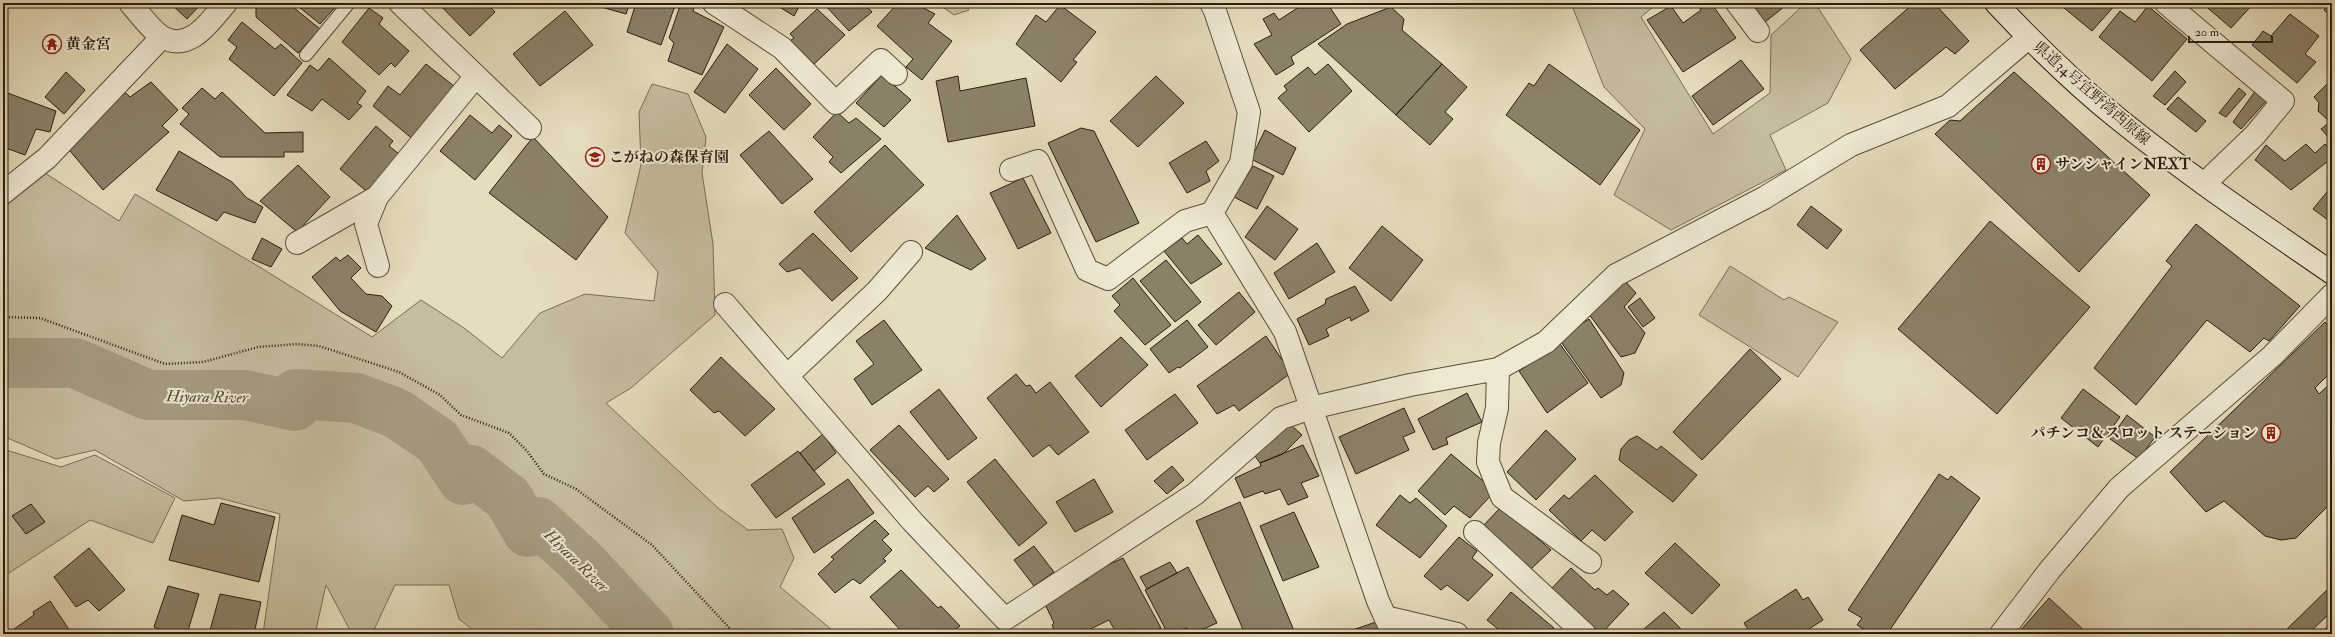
<svg xmlns="http://www.w3.org/2000/svg" width="2335" height="637" font-family="'IM FELL Double Pica','Noto Serif JP',serif">
<style>
.green{fill:#c6bd9f;stroke:#786e57}
.lines{fill:none;stroke-linecap:round;stroke-linejoin:round}
.river{stroke:#a69c82;stroke-width:50}
.building{fill:#8b8169;stroke:#291e0f}
.service-casing{stroke:#584e3a;stroke-width:14}
.minor-casing{stroke:#584e3a;stroke-width:24}
.secondary-casing{stroke:#291e0f;stroke-width:24}
.path{stroke:#291e0f;stroke-width:2.5;stroke-dasharray:1 2;stroke-linecap:butt}
.service{stroke:#efe9d4;stroke-width:12}
.minor{stroke:#efe9d4;stroke-width:22}
.secondary{stroke:#efe9d4;stroke-width:22}
.labels{text-anchor:middle;stroke-width:4;stroke-linejoin:round;paint-order:stroke}
.poi-label{font-size:15px;font-weight:bold;fill:#291e0f;stroke:#efe9d4;text-anchor:start}
.street-label{font-size:15px;fill:#291e0f;stroke:#efe9d4}
.water-label{font-size:16px;font-style:italic;fill:#554a37;stroke:#efe9d4}
</style>
<rect width="100%" height="100%" fill="#e6ddbd"/>
<filter id="stains"><feTurbulence type="fractalNoise" baseFrequency=".005" numOctaves="4"/><feColorMatrix values="0 0 0 0 .2 0 0 0 0 .09 0 0 0 0 .02 0 0 0 .5 -.17"/></filter>
<radialGradient id="worn" r=".72"><stop offset=".6" stop-color="#630" stop-opacity="0"/><stop offset="1" stop-color="#630" stop-opacity=".3"/></radialGradient>
<path class="green" d="M 937,3 L 964,3 L 969,10 L 954,15 Z
M 1571,3 L 1651,3 L 1653,7 L 1641,17 L 1713,134 L 1770,93 L 1771,35 L 1806,3 L 1815,3 L 1851,59 L 1828,103 L 1770,135 L 1786,170 L 1671,230 L 1614,195 L 1645,129 L 1604,87 Z
M 652,84 L 688,94 L 706,137 L 702,173 L 713,244 L 715,315 L 631,388 L 606,403 L 718,508 L 748,530 L 782,529 L 794,558 L 780,587 L 837,634 L 478,634 L 459,619 L 449,585 L 395,585 L 372,634 L 352,634 L 326,585 L 315,634 L 263,634 L 280,514 L 219,498 L 184,501 L 95,450 L 56,459 L 3,436 L 3,187 L 45,173 L 119,221 L 135,194 L 258,266 L 372,337 L 421,300 L 464,328 L 502,358 L 540,313 L 585,294 L 654,301 L 658,272 L 625,233 L 641,165 L 639,112 Z
M 1730,266 L 1784,300 L 1789,297 L 1838,322 L 1798,377 L 1699,315 Z
M 3,449 L 61,467 L 95,455 L 175,498 L 153,543 L 90,520 L 3,577 Z"/>
<g class="lines">
<path class="river" d="M 3,363 L 75,363 L 148,395 L 245,395 L 295,406 L 296,394 L 356,398 L 396,413 L 437,441 L 463,480 L 471,470 L 508,498 L 528,532 L 538,522 L 581,561 L 649,634"/>
</g>
<path class="building" d="M 170,3 L 202,3 L 187,19 Z
M 261,3 L 283,3 L 293,7 L 320,29 L 298,53 L 256,17 L 256,7 Z
M 294,3 L 339,3 L 320,24 Z
M 438,3 L 487,3 L 495,12 L 470,36 Z
M 595,3 L 630,3 L 626,14 L 594,5 Z
M 636,3 L 676,3 L 661,45 L 627,32 Z
M 681,3 L 695,5 L 693,11 L 724,27 L 702,75 L 668,61 L 674,43 L 669,38 Z
M 773,3 L 801,3 L 794,16 Z
M 823,3 L 864,3 L 872,12 L 849,31 Z
M 898,3 L 914,3 L 935,14 L 928,23 L 952,41 L 922,80 L 906,67 L 913,59 L 877,26 Z
M 1305,3 L 1327,3 L 1341,24 L 1291,57 L 1294,64 L 1276,75 L 1254,44 L 1272,35 L 1263,19 L 1274,13 L 1279,20 Z
M 1697,3 L 1711,3 L 1736,38 L 1683,72 L 1647,20 L 1671,6 L 1683,23 L 1701,10 Z
M 1751,3 L 1789,3 L 1765,22 Z
M 1914,3 L 1934,3 L 1969,41 L 1955,54 L 1946,47 L 1895,89 L 1860,50 Z
M 2058,3 L 2117,3 L 2092,31 Z
M 2202,3 L 2254,3 L 2231,28 Z
M 2329,3 L 2332,3 L 2332,17 L 2324,10 Z
M 1060,5 L 1096,32 L 1073,60 L 1077,62 L 1061,82 L 1016,44 L 1036,15 L 1046,22 Z
M 2148,6 L 2187,39 L 2152,81 L 2099,37 L 2120,11 L 2135,22 Z
M 1391,7 L 1404,19 L 1402,30 L 1442,64 L 1396,115 L 1318,44 L 1347,24 Z
M 369,8 L 383,18 L 379,24 L 409,51 L 395,67 L 391,63 L 379,75 L 342,42 Z
M 817,9 L 845,35 L 813,65 L 790,41 L 794,38 L 790,34 Z
M 565,11 L 593,45 L 540,86 L 513,54 Z
M 2290,14 L 2319,36 L 2305,54 L 2316,62 L 2297,83 L 2252,45 L 2263,31 L 2271,36 Z
M 242,22 L 275,49 L 281,44 L 302,63 L 274,96 L 229,59 L 237,47 L 228,40 Z
M 727,44 L 758,69 L 725,113 L 694,92 Z
M 329,58 L 366,91 L 357,103 L 362,106 L 349,120 L 322,99 L 312,111 L 287,95 L 310,65 L 318,71 Z
M 1741,60 L 1764,89 L 1713,125 L 1692,96 Z
M 426,64 L 459,90 L 415,141 L 373,106 L 388,86 L 400,95 Z
M 1328,64 L 1352,91 L 1309,132 L 1278,98 L 1287,90 L 1284,86 L 1308,67 L 1315,75 Z
M 1442,64 L 1467,87 L 1445,112 L 1453,119 L 1430,145 L 1396,115 Z
M 1549,64 L 1640,130 L 1600,185 L 1506,115 L 1529,83 L 1534,86 Z
M 776,68 L 811,104 L 784,130 L 749,95 Z
M 2175,71 L 2186,82 L 2165,105 L 2153,96 Z
M 66,72 L 85,90 L 64,114 L 45,97 Z
M 2014,72 L 2150,195 L 2079,272 L 1935,134 L 1950,120 L 1960,121 Z
M 882,75 L 911,100 L 884,127 L 856,103 Z
M 958,76 L 960,91 L 1026,78 L 1035,126 L 948,142 L 936,81 Z
M 1156,76 L 1184,103 L 1138,147 L 1110,121 Z
M 2332,79 L 2332,141 L 2321,129 L 2330,122 L 2318,111 L 2319,103 L 2314,97 Z
M 3,81 L 8,83 L 5,92 L 56,111 L 50,132 L 36,129 L 25,155 L 3,147 Z
M 151,82 L 178,110 L 162,126 L 169,132 L 103,190 L 65,145 L 123,90 L 130,97 Z
M 202,88 L 215,99 L 222,92 L 265,133 L 303,132 L 303,152 L 284,152 L 284,157 L 220,157 L 180,124 L 189,114 L 182,108 Z
M 2239,88 L 2246,94 L 2226,117 L 2219,113 Z
M 2256,90 L 2268,99 L 2241,129 L 2233,122 Z
M 2178,97 L 2206,121 L 2196,132 L 2167,109 Z
M 837,112 L 849,123 L 856,118 L 881,139 L 841,173 L 829,162 L 833,157 L 813,137 Z
M 470,115 L 492,133 L 499,125 L 512,136 L 475,180 L 440,151 Z
M 376,126 L 393,141 L 389,146 L 403,157 L 371,195 L 340,169 Z
M 1081,128 L 1094,131 L 1139,223 L 1096,242 L 1048,143 Z
M 1265,130 L 1296,148 L 1283,175 L 1251,159 Z
M 769,131 L 813,179 L 782,204 L 740,155 Z
M 533,137 L 608,217 L 576,260 L 489,193 Z
M 1206,141 L 1219,161 L 1206,171 L 1210,181 L 1187,193 L 1169,163 Z
M 2306,144 L 2315,153 L 2325,144 L 2332,150 L 2332,158 L 2291,190 L 2255,160 L 2266,145 L 2285,161 Z
M 885,145 L 924,185 L 851,252 L 814,212 Z
M 179,151 L 232,182 L 247,198 L 263,207 L 255,223 L 224,212 L 217,221 L 156,190 Z
M 298,165 L 330,197 L 297,232 L 260,201 Z
M 1253,166 L 1274,176 L 1257,209 L 1234,197 Z
M 1023,178 L 1051,233 L 1018,249 L 990,193 Z
M 2332,186 L 2332,223 L 2313,209 Z
M 1267,206 L 1298,229 L 1275,260 L 1245,237 Z
M 1811,206 L 1842,230 L 1827,249 L 1797,225 Z
M 957,215 L 986,259 L 971,270 L 925,248 Z
M 1990,221 L 2090,307 L 1997,414 L 1898,329 Z
M 2196,224 L 2300,306 L 2269,341 L 2264,338 L 2250,352 L 2207,320 L 2136,405 L 2094,368 L 2172,266 L 2166,261 Z
M 1382,226 L 1423,260 L 1391,301 L 1349,268 Z
M 813,233 L 858,278 L 832,301 L 800,268 L 787,272 L 779,264 Z
M 1198,235 L 1222,264 L 1191,284 L 1164,251 L 1182,238 L 1187,244 Z
M 262,238 L 282,249 L 271,267 L 252,259 Z
M 1317,243 L 1335,272 L 1289,299 L 1274,273 Z
M 348,255 L 361,268 L 351,278 L 366,294 L 382,296 L 392,306 L 376,332 L 340,311 L 312,277 L 336,257 L 340,261 Z
M 1166,260 L 1201,302 L 1175,322 L 1140,281 Z
M 1133,278 L 1171,325 L 1145,345 L 1114,311 L 1120,305 L 1112,296 Z
M 1624,280 L 1636,293 L 1624,307 L 1645,333 L 1635,353 L 1621,357 L 1588,313 Z
M 1355,286 L 1369,311 L 1351,321 L 1350,317 L 1326,329 L 1329,336 L 1309,345 L 1297,319 L 1325,304 L 1326,299 Z
M 1239,292 L 1255,312 L 1216,345 L 1198,325 Z
M 1640,298 L 1655,318 L 1643,327 L 1628,307 Z
M 1589,319 L 1624,373 L 1621,385 L 1601,398 L 1559,339 Z
M 884,320 L 922,370 L 872,405 L 854,379 L 874,364 L 856,341 Z
M 1187,320 L 1208,347 L 1180,368 L 1178,367 L 1169,373 L 1150,349 Z
M 2325,322 L 2332,331 L 2332,371 L 2315,388 L 2319,394 L 2332,382 L 2332,502 L 2296,538 L 2281,540 L 2265,536 L 2224,501 L 2206,512 L 2170,472 Z
M 1266,336 L 1291,373 L 1239,411 L 1234,405 L 1217,414 L 1197,386 Z
M 1121,337 L 1148,365 L 1101,407 L 1075,376 Z
M 1560,344 L 1588,383 L 1547,413 L 1519,371 Z
M 1750,349 L 1781,379 L 1702,460 L 1673,432 Z
M 721,357 L 775,409 L 745,436 L 719,411 L 714,413 L 690,390 Z
M 1016,374 L 1026,386 L 1030,385 L 1036,393 L 1050,382 L 1089,432 L 1058,455 L 1049,445 L 1033,457 L 987,398 Z
M 939,389 L 977,438 L 948,460 L 910,412 Z
M 2083,389 L 2120,417 L 2098,447 L 2061,418 Z
M 1467,393 L 1482,422 L 1446,438 L 1448,444 L 1433,450 L 1418,419 Z
M 1175,394 L 1198,423 L 1147,460 L 1125,430 Z
M 1404,408 L 1415,432 L 1403,437 L 1409,450 L 1356,474 L 1339,437 Z
M 2127,415 L 2155,437 L 2139,459 L 2110,439 Z
M 1289,423 L 1302,435 L 1283,454 L 1260,463 L 1254,455 Z
M 899,425 L 949,479 L 934,492 L 928,486 L 915,497 L 870,450 Z
M 1546,430 L 1576,459 L 1536,500 L 1507,472 Z
M 823,434 L 836,453 L 814,471 L 800,453 Z
M 1637,436 L 1657,450 L 1661,446 L 1697,475 L 1673,502 L 1619,460 L 1621,449 L 1629,440 Z
M 1303,445 L 1319,476 L 1301,483 L 1308,497 L 1288,505 L 1280,489 L 1265,494 L 1263,491 L 1244,498 L 1235,478 L 1261,466 L 1260,463 Z
M 798,451 L 825,484 L 776,518 L 751,485 Z
M 1451,454 L 1495,491 L 1470,518 L 1454,506 L 1445,515 L 1418,491 Z
M 995,459 L 1047,523 L 1019,546 L 967,482 Z
M 1172,466 L 1184,480 L 1167,494 L 1154,481 Z
M 1939,474 L 1948,480 L 1951,476 L 1980,498 L 1887,634 L 1872,634 L 1857,625 L 1862,618 L 1848,610 Z
M 1595,475 L 1633,512 L 1605,541 L 1592,530 L 1581,541 L 1549,510 L 1564,495 L 1569,499 Z
M 848,479 L 874,513 L 814,553 L 792,518 Z
M 1094,479 L 1113,512 L 1075,532 L 1056,502 Z
M 1400,495 L 1410,503 L 1416,498 L 1447,526 L 1420,558 L 1376,525 Z
M 1240,502 L 1295,633 L 1245,634 L 1196,521 Z
M 221,503 L 275,517 L 259,582 L 169,560 L 182,515 L 214,525 Z
M 31,504 L 45,522 L 26,534 L 12,516 Z
M 1501,507 L 1551,550 L 1531,569 L 1482,527 Z
M 1294,512 L 1319,567 L 1283,581 L 1260,526 Z
M 875,520 L 889,534 L 882,540 L 892,550 L 883,559 L 886,561 L 860,584 L 853,579 L 835,593 L 818,574 L 834,559 L 831,557 Z
M 1459,537 L 1477,551 L 1472,558 L 1493,575 L 1468,601 L 1447,585 L 1441,590 L 1424,576 Z
M 1675,543 L 1720,585 L 1692,614 L 1645,573 Z
M 1034,546 L 1054,572 L 1034,586 L 1014,560 Z
M 89,548 L 125,590 L 99,611 L 88,600 L 76,607 L 54,577 Z
M 1123,558 L 1161,628 L 1149,634 L 1117,634 L 1109,620 L 1080,634 L 1056,634 L 1052,625 L 1054,623 L 1044,602 L 1088,579 L 1087,575 Z
M 1170,562 L 1177,573 L 1147,589 L 1140,577 Z
M 1188,567 L 1217,623 L 1192,634 L 1187,628 L 1168,634 L 1145,590 Z
M 1571,568 L 1595,590 L 1598,588 L 1607,595 L 1613,590 L 1629,604 L 1601,634 L 1551,589 Z
M 901,570 L 938,608 L 941,606 L 960,626 L 950,634 L 904,634 L 870,597 Z
M 2332,585 L 2332,611 L 2308,634 L 2282,634 Z
M 168,586 L 199,594 L 187,634 L 172,634 L 154,627 Z
M 1796,589 L 1803,600 L 1808,597 L 1823,620 L 1801,634 L 1751,634 L 1744,623 Z
M 1511,592 L 1554,628 L 1549,634 L 1504,634 L 1487,620 Z
M 220,594 L 261,602 L 254,634 L 209,634 Z
M 2049,598 L 2088,634 L 2023,634 L 2020,631 Z
M 50,601 L 70,631 L 66,634 L 7,634 L 34,615 L 33,612 Z
M 1664,612 L 1686,634 L 1638,634 Z
M 1376,622 L 1380,634 L 1341,634 Z
M 2332,622 L 2332,634 L 2320,634 Z"/>
<g class="lines">
<g class="service-casing">
<path id="service" d="M 306,55 L 349,3"/>
</g>
<g class="minor-casing">
<path id="minor" d="M 130,3 C 138,12 152,31 162,37 C 190,53 210,21 226,3
M 714,3 L 782,48 L 836,103 L 881,60 L 896,74
M 1211,3 L 1215,11 L 1249,112 L 1241,163 L 1212,213 L 1285,332 L 1378,601 L 1393,634
M 1737,3 L 1758,31
M 2166,3 L 2283,101 L 2255,135 L 2204,184
M 476,76 L 530,128
M 1011,170 L 1038,161 L 1087,270 L 1108,279 L 1185,221 L 1212,213
M 3,193 L 47,158 L 162,37
M 377,197 L 366,224 L 378,266
M 297,243 L 377,197 L 476,76 L 400,3
M 725,304 L 912,521 L 1005,619 L 1195,494 L 1281,418 L 1311,408 L 1410,385 L 1498,369 L 1546,342 L 1616,275 L 1764,198 L 1851,145 L 1948,106 L 2028,38
M 1498,369 L 1497,408 L 1489,443 L 1488,462 L 1502,497 L 1590,562
M 787,376 L 877,291 L 911,252
M 1475,532 L 1585,634
M 1385,617 L 1457,634
M 2001,634 L 2049,571 L 2119,488 L 2272,356 L 2332,295"/>
</g>
<g class="secondary-casing">
<path id="secondary" d="M 1996,3 C 2035,45 2076,85 2121,121 C 2188,175 2261,224 2332,273"/>
</g>
<path class="path" d="M 3,317 L 40,318 L 165,364 L 203,362 L 258,347 L 297,344 L 319,346 L 399,372 L 440,395 L 461,415 L 509,433 L 527,451 L 544,474 L 576,489 L 652,545 L 735,634"/>
<use href="#service" class="service"/>
<use href="#minor" class="minor"/>
<use href="#secondary" class="secondary"/>
</g>
<defs>
<g id="temple-ring" transform="scale(1)"><circle r="9.5" fill="#efe9d4" stroke="#8f2418" stroke-width="1.5"/><path d="M0-6L5-2H3V0L6.5 2.5H4V6H1.5V3h-3V6H-4V2.5H-6.5L-3 0V-2H-5Z" fill="#8f2418"/></g>
<g id="school-ring" transform="scale(1)"><circle r="9.5" fill="#efe9d4" stroke="#8f2418" stroke-width="1.5"/><path d="M0-5L7-2L0 1L-7-2ZM-4 1L0 2.5L4 1V4Q0 6-4 4Z" fill="#8f2418"/></g>
<g id="building-ring" transform="scale(1)"><circle r="9.5" fill="#efe9d4" stroke="#8f2418" stroke-width="1.5"/><path d="M-4-6H4V6H1V3H-1V6H-4ZM-2.5-4.3h1.7v1.8h-1.7ZM.8-4.3h1.7v1.8H.8ZM-2.5-1h1.7V.8h-1.7ZM.8-1h1.7V.8H.8Z" fill="#8f2418"/></g>
</defs>
<g fill-rule="evenodd">
<use href="#temple-ring" x="52" y="44"/>
<use href="#school-ring" x="595" y="157"/>
<use href="#building-ring" x="2041" y="164"/>
<use href="#building-ring" x="2271" y="433"/>
</g>
<g class="labels">
<g class="poi-label">
<text x="66" y="49">黄金宮</text>
<text x="609" y="162">こがねの森保育園</text>
<text x="2055" y="169">サンシャインNEXT</text>
<text x="2257" y="438" text-anchor="end">パチンコ＆スロット ステーション</text>
</g>
<g class="street-label">
<text transform="translate(2092 93) rotate(41)" y="5">県道34号宜野湾西原線</text>
</g>
<g class="water-label">
<text transform="translate(207 396) rotate(1)" y="6">Hiyara River</text>
<text transform="translate(577 560) rotate(44)" y="6">Hiyara River</text>
</g>
</g>
<rect width="2335" height="637" fill="none" stroke="#e6ddbd" stroke-width="16"/>
<rect x="4" y="4" width="2327" height="629" fill="none" stroke="#291e0f" stroke-width="2"/>
<rect x="8" y="8" width="2319" height="621" fill="none" stroke="#291e0f"/>
<path d="M2189 36v6h83v-6" fill="none" stroke="#291e0f" stroke-width="2"/>
<text x="2195" y="36" font-size="12" fill="#291e0f" stroke="#efe9d4" stroke-width="3" paint-order="stroke">20 m</text>
<rect width="100%" height="100%" filter="url(#stains)"/>
<rect width="100%" height="100%" fill="url(#worn)"/>
</svg>
